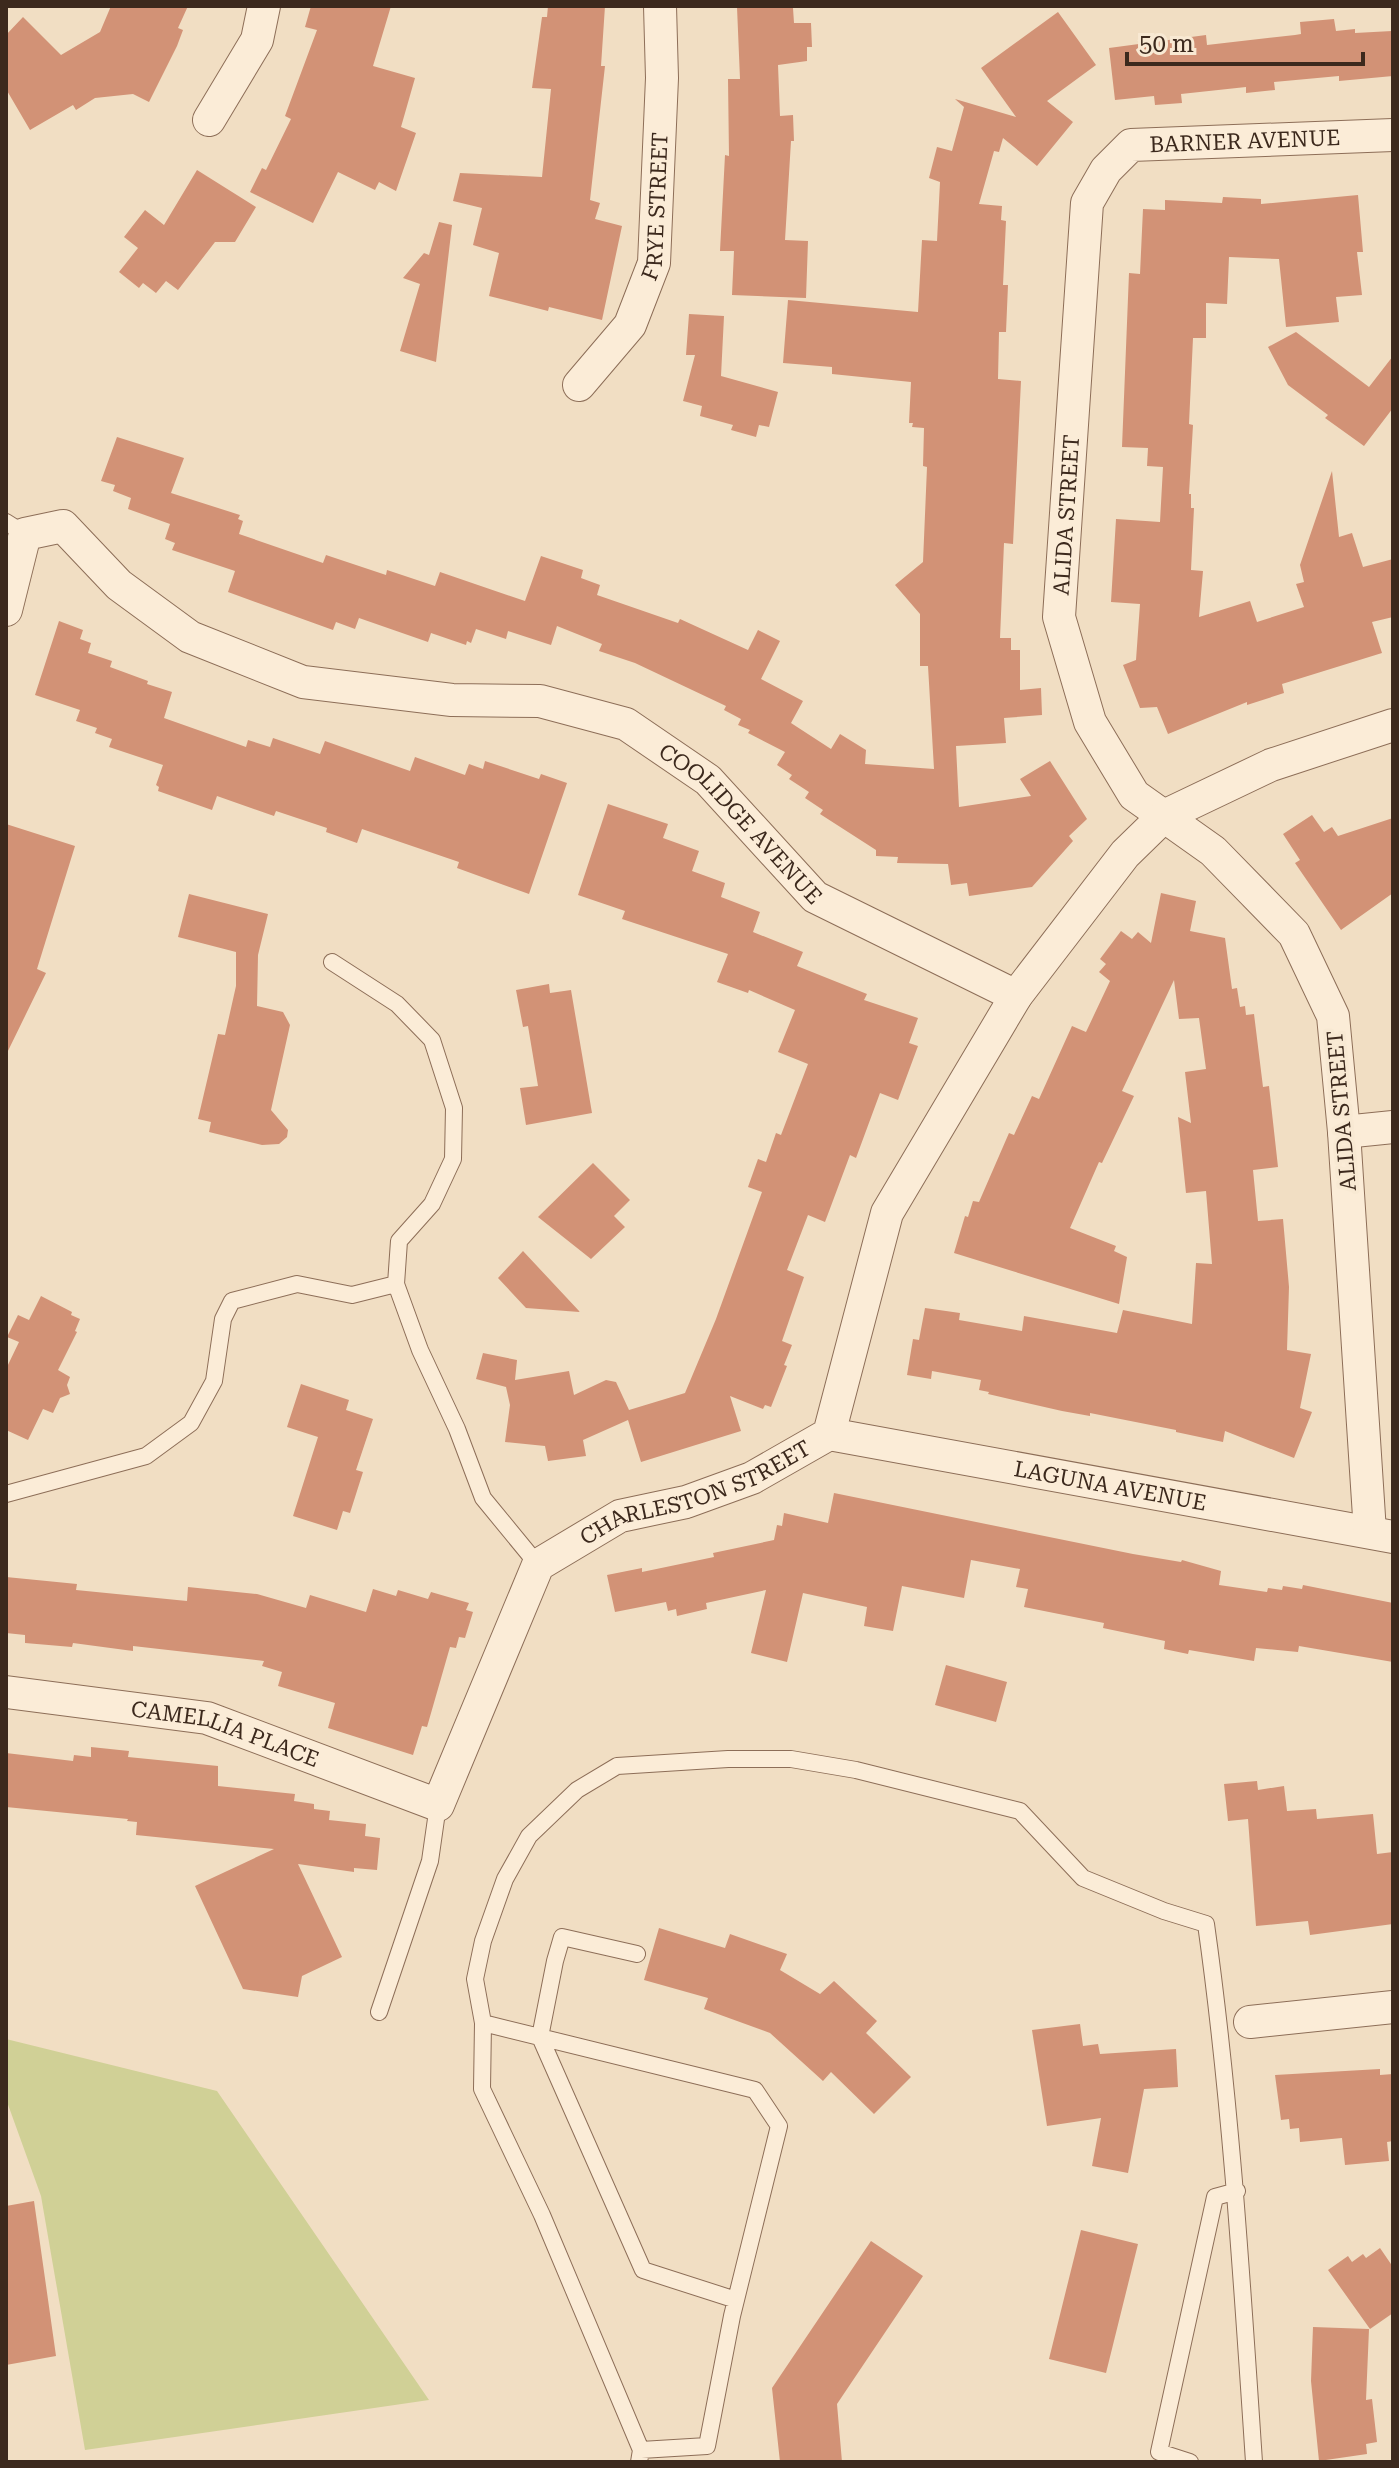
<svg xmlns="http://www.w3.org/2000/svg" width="1399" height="2468" font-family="'Roboto Serif',serif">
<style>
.green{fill:#d0d096}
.building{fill:#d29276}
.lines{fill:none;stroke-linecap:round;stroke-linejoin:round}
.lane-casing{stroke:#8d6e58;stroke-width:18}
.street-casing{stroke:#8d6e58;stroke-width:34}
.lane{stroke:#fbecd7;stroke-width:16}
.street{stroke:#fbecd7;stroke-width:32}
.labels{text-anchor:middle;stroke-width:7;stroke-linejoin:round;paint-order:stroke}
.street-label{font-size:22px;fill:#3c291d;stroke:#f8e9d3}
</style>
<rect width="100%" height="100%" fill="#f1dec3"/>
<path class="green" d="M 6,2039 L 217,2091 L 429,2400 L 85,2450 L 41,2196 L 6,2099 Z"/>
<path class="building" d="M 111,6 L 188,6 L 178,28 L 183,30 L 177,46 L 149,102 L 133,94 L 95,98 L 76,110 L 73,105 L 30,130 L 6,89 L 6,35 L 23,17 L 61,55 L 100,32 Z
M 311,6 L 391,6 L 373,66 L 415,78 L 401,127 L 416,133 L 396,191 L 379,182 L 375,190 L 338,172 L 313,223 L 250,192 L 262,168 L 266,170 L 291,119 L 285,116 L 317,30 L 305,27 Z
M 548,6 L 605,6 L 601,66 L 605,66 L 590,200 L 600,203 L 595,219 L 622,226 L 602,320 L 549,307 L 548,311 L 489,296 L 499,253 L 473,245 L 482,208 L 453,201 L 460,173 L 542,177 L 551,89 L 532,88 L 542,17 L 547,17 Z
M 741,6 L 789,6 L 793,8 L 794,23 L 811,23 L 812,47 L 807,47 L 807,61 L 778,65 L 780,116 L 793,115 L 794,141 L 791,141 L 785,240 L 808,241 L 806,298 L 732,295 L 734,251 L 720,251 L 725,155 L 729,156 L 728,79 L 740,79 L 737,7 Z
M 1058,12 L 1096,65 L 1047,101 L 1073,122 L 1037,166 L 1003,138 L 999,152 L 994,151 L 979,204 L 1002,206 L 1001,220 L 1006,221 L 1003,285 L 1008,285 L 1006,332 L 999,332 L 998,379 L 1021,381 L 1013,544 L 1004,543 L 1000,638 L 1011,638 L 1011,650 L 1020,650 L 1020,690 L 1041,688 L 1042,715 L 1004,718 L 1006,743 L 956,746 L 959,807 L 1031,796 L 1020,779 L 1050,761 L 1087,819 L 1069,836 L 1073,841 L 1032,887 L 969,896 L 967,883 L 951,885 L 948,864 L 897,863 L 898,857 L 876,856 L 876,850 L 820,814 L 823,810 L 805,798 L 809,792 L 789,779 L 792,775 L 777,765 L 785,752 L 748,733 L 750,730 L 738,725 L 741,719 L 724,710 L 726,706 L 635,663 L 599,651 L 602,644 L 557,626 L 551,645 L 508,631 L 506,639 L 476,629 L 471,643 L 467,641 L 466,645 L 431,633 L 428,642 L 359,618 L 355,629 L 336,622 L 333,630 L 228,592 L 235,571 L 172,550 L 175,543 L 165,539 L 170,524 L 128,509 L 131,498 L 113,491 L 115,485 L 101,481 L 117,437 L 184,458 L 171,493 L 240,515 L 238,519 L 243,521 L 239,534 L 323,563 L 326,555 L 386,575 L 387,570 L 435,586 L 440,572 L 525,601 L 541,556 L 583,570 L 581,578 L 600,585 L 597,595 L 678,623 L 680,619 L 748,650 L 758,630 L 780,641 L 761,679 L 803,701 L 791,723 L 831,749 L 840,734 L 866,750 L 865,764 L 934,769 L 928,666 L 920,666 L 920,614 L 895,585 L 923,562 L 927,467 L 923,466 L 924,428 L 912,427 L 913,423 L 909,423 L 911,382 L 832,374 L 832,367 L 783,363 L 788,300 L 918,312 L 922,240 L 937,241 L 940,182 L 929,178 L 937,147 L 952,151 L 964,107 L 955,99 L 1016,117 L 981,68 Z
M 1334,19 L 1336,31 L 1355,29 L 1355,33 L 1392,31 L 1393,76 L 1339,81 L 1339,76 L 1274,82 L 1275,90 L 1246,93 L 1246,87 L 1181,94 L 1182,103 L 1155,105 L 1154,96 L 1115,100 L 1109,48 L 1206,35 L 1207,45 L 1295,35 L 1301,34 L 1300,22 Z
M 197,170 L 256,207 L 235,242 L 215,242 L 178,290 L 166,281 L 156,293 L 143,283 L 139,288 L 119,272 L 138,248 L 124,237 L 145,210 L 164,225 Z
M 1358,195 L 1363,252 L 1357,252 L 1362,295 L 1336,297 L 1339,322 L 1286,327 L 1279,259 L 1229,257 L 1227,304 L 1206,303 L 1206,338 L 1193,338 L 1189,424 L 1193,425 L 1189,494 L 1191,494 L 1191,508 L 1194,508 L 1191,570 L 1203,571 L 1199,617 L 1250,601 L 1257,622 L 1304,607 L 1296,584 L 1304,582 L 1300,565 L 1332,471 L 1339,537 L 1352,533 L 1363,567 L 1393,559 L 1393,617 L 1372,622 L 1382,653 L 1282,684 L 1284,693 L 1247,705 L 1247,702 L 1168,734 L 1157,707 L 1140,708 L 1123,665 L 1136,660 L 1140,604 L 1111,602 L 1116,519 L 1160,522 L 1163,467 L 1147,466 L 1148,448 L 1122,447 L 1129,273 L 1140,274 L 1143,209 L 1165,210 L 1165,200 L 1222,203 L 1223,197 L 1261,199 L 1261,204 Z
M 439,222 L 452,225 L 436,362 L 400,351 L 420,284 L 403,278 L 424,253 L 429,255 Z
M 689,314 L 724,316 L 721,376 L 778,392 L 769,427 L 759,425 L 756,437 L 731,430 L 733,425 L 700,416 L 702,406 L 683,401 L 695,355 L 686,355 Z
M 1296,332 L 1369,387 L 1393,356 L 1393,408 L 1364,446 L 1325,418 L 1328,415 L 1288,385 L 1268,347 Z
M 59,621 L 83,630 L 80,639 L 91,643 L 88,653 L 112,661 L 110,667 L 148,681 L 147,684 L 172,692 L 164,718 L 246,747 L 248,740 L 270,747 L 273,738 L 320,754 L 325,741 L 410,771 L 415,757 L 465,775 L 469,764 L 483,769 L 485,761 L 539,779 L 541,774 L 567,783 L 529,894 L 457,868 L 459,862 L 362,829 L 357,843 L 326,832 L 327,828 L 276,811 L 274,816 L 217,796 L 212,810 L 158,791 L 159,787 L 156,785 L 163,765 L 109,747 L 112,739 L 95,733 L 97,728 L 76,721 L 80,710 L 35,695 Z
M 608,804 L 668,824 L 663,838 L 699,851 L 692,871 L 725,883 L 721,897 L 760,912 L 753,932 L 803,952 L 797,966 L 867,994 L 864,1000 L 918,1018 L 909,1043 L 918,1046 L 898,1100 L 880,1093 L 856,1158 L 850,1155 L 825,1222 L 808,1215 L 787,1270 L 804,1277 L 782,1341 L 792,1345 L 784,1365 L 787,1366 L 771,1407 L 765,1405 L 763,1409 L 730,1396 L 741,1431 L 641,1462 L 628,1420 L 583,1440 L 586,1456 L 548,1461 L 545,1446 L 505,1442 L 510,1405 L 506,1387 L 476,1379 L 483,1353 L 517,1360 L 515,1380 L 569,1371 L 574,1395 L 606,1380 L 616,1382 L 629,1410 L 685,1393 L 716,1319 L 762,1192 L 748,1187 L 758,1159 L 766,1162 L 776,1133 L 781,1135 L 808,1064 L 778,1052 L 795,1010 L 749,990 L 748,993 L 717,982 L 728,954 L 622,919 L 625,911 L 578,895 Z
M 1312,815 L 1324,832 L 1332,827 L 1338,836 L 1393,818 L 1393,893 L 1341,930 L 1295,863 L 1300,860 L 1283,834 Z
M 6,824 L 75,846 L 37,969 L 46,973 L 6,1055 Z
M 1161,893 L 1196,901 L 1190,931 L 1225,938 L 1232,989 L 1237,988 L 1240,1007 L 1245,1006 L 1246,1015 L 1254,1014 L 1263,1087 L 1269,1086 L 1278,1167 L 1253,1170 L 1258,1221 L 1283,1219 L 1289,1287 L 1287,1350 L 1311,1354 L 1300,1408 L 1312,1412 L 1294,1458 L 1225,1431 L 1223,1442 L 1176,1432 L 1176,1430 L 1090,1413 L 1090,1416 L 1062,1411 L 988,1394 L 989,1392 L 979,1390 L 981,1380 L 932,1371 L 931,1379 L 907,1375 L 913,1339 L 919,1340 L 925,1308 L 960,1313 L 959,1320 L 1022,1331 L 1024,1316 L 1117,1333 L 1123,1310 L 1192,1324 L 1196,1263 L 1212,1264 L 1206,1191 L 1186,1193 L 1178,1117 L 1191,1123 L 1185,1072 L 1206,1069 L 1199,1018 L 1179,1019 L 1174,980 L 1122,1091 L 1134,1096 L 1102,1163 L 1099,1162 L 1070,1228 L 1116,1246 L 1114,1251 L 1127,1257 L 1119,1304 L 954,1253 L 965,1216 L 968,1217 L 973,1201 L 979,1202 L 1009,1133 L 1014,1135 L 1032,1096 L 1039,1099 L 1072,1026 L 1086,1032 L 1110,981 L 1099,972 L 1106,964 L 1100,959 L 1121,931 L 1132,939 L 1138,932 L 1151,943 Z
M 189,894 L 268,914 L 258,955 L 257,1006 L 283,1012 L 290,1025 L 271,1110 L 288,1130 L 287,1137 L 279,1144 L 262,1145 L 209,1132 L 211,1122 L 198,1119 L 218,1034 L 225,1035 L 236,986 L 236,952 L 178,937 Z
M 549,984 L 550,993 L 571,990 L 592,1113 L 526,1125 L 520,1088 L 538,1086 L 528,1026 L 523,1027 L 516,990 Z
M 593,1163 L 630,1200 L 614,1216 L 625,1227 L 591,1259 L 538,1217 Z
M 523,1251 L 580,1312 L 526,1308 L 498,1278 Z
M 41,1296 L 72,1312 L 71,1315 L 80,1319 L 75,1331 L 77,1332 L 58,1370 L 70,1377 L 67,1385 L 70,1394 L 60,1398 L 53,1413 L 43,1409 L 28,1440 L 6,1430 L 6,1369 L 19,1342 L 7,1337 L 18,1315 L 29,1320 Z
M 301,1384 L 349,1400 L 346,1410 L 373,1419 L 356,1470 L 363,1472 L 350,1513 L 343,1511 L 337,1530 L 293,1516 L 318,1437 L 287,1427 Z
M 834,1493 L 1133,1554 L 1181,1562 L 1182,1560 L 1221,1571 L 1219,1585 L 1267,1592 L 1268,1588 L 1282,1590 L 1283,1586 L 1302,1589 L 1303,1585 L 1393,1603 L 1393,1662 L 1299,1646 L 1298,1652 L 1256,1648 L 1254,1661 L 1189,1650 L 1188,1654 L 1164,1649 L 1165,1641 L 1103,1628 L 1104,1623 L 1024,1607 L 1028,1589 L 1016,1587 L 1020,1569 L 971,1560 L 964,1598 L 902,1586 L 893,1631 L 864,1626 L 867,1607 L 803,1593 L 787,1662 L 751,1653 L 766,1590 L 706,1603 L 707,1609 L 677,1616 L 676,1609 L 668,1611 L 666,1602 L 615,1612 L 607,1575 L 642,1568 L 642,1572 L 714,1557 L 713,1553 L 774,1540 L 777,1525 L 782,1526 L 784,1513 L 828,1523 Z
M 6,1577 L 77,1584 L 76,1590 L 187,1601 L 188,1587 L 257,1594 L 306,1608 L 310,1595 L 366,1612 L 373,1589 L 396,1596 L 398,1590 L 428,1599 L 431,1592 L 469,1603 L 466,1610 L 473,1612 L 465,1638 L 459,1637 L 456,1648 L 450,1647 L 427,1727 L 422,1726 L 413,1755 L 328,1728 L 335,1703 L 278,1686 L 282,1672 L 262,1666 L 264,1661 L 133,1646 L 133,1651 L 73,1643 L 72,1647 L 25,1643 L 25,1635 L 6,1633 Z
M 946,1665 L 1007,1682 L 996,1722 L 935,1705 Z
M 91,1747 L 129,1751 L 128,1757 L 218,1766 L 218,1786 L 295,1794 L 294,1801 L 314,1804 L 314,1809 L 330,1811 L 329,1820 L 366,1824 L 365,1836 L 380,1838 L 377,1870 L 354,1868 L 354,1872 L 298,1864 L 342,1957 L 302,1976 L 298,1997 L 243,1989 L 195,1886 L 274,1849 L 136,1835 L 137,1822 L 127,1821 L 128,1819 L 6,1807 L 6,1753 L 73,1761 L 74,1755 L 91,1757 Z
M 1257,1781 L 1258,1790 L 1284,1786 L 1287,1811 L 1316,1809 L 1317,1819 L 1373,1814 L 1377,1854 L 1393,1852 L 1393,1924 L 1310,1935 L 1308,1921 L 1256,1926 L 1248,1819 L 1228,1821 L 1224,1784 Z
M 659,1928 L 725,1948 L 730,1934 L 787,1954 L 780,1970 L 820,1994 L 834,1981 L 877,2021 L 866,2033 L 911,2077 L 874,2114 L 831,2072 L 823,2081 L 770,2033 L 704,2009 L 708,1998 L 644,1980 Z
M 1080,2024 L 1083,2046 L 1098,2044 L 1100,2054 L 1176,2049 L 1178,2087 L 1144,2089 L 1128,2173 L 1092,2166 L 1101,2118 L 1047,2126 L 1032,2030 Z
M 1380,2069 L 1380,2075 L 1393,2074 L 1393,2141 L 1387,2142 L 1389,2161 L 1345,2165 L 1342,2138 L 1300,2142 L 1299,2128 L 1290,2129 L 1289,2119 L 1281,2120 L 1275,2075 Z
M 34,2201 L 56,2356 L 6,2365 L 6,2206 Z
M 1081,2230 L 1138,2244 L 1106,2373 L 1049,2359 Z
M 871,2241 L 923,2276 L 837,2404 L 842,2462 L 780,2462 L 772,2388 Z
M 1380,2248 L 1393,2267 L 1393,2313 L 1370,2329 L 1328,2270 L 1348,2256 L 1352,2262 L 1363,2254 L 1366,2258 Z
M 1313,2327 L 1369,2329 L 1366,2400 L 1372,2399 L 1377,2442 L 1366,2444 L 1367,2454 L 1319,2461 L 1311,2381 Z"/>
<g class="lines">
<g class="lane-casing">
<path id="lane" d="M 6,522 L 25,534
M 332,962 L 397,1004 L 432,1040 L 454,1108 L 453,1159 L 432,1204 L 399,1241 L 396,1284 L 420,1350 L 457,1429 L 483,1498 L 538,1565
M 6,1494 L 146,1456 L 191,1423 L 214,1381 L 223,1319 L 232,1301 L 297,1284 L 352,1295 L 396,1284
M 637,1954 L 562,1937 L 555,1961 L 540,2037 L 643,2270 L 736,2300
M 379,2012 L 430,1861 L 438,1805
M 483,2023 L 755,2090 L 779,2126 L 732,2316 L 707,2446 L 641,2450
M 639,2462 L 641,2450 L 542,2215 L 482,2089 L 483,2023 L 475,1979 L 483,1941 L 505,1879 L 529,1836 L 577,1790 L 617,1766 L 728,1759 L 791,1759 L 856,1770 L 1020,1811 L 1083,1878 L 1164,1911 L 1206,1924 C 1231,2102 1242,2282 1254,2462
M 1190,2462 L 1159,2452 L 1215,2197 L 1237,2191"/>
</g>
<g class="street-casing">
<g id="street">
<path d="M 209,120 L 257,40 L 264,6"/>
<path id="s1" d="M 579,385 L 630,325 L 654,263 L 662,78 L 660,6"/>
<path id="s2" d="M 6,610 L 25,534 L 63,526 L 119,585 L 190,637 L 303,682 L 452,700 L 540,701 L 626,724 L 708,780 L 815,897 L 1016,996"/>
<path d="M 1344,1132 L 1393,1127"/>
<path id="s3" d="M 829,1434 L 1393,1537"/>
<path id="s4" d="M 1370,1532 L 1344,1132 L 1333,1016 L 1294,934 L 1213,851 L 1134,795 L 1090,722 L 1059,617 L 1087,203 L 1106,170 L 1131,145 L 1393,135"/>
<path id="s5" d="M 6,1692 L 207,1718 L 438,1805 L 538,1565 L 620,1516 L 686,1502 L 752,1478 L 829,1434 L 887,1213 L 1016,996 L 1125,854 L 1164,816 L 1271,765 L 1393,725"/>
<path d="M 1250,2022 L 1393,2007"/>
</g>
</g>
<use href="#lane" class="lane"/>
<use href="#street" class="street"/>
</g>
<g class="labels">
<g class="street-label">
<text dy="8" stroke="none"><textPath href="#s4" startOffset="1618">BARNER AVENUE</textPath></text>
<text dy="8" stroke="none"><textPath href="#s1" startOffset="202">FRYE STREET</textPath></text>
<text dy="8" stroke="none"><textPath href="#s4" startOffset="1118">ALIDA STREET</textPath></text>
<text dy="8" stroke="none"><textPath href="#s2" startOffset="888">COOLIDGE AVENUE</textPath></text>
<text transform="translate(1341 1111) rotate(-95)" y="8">ALIDA STREET</text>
<text dy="8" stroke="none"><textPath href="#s3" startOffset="286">LAGUNA AVENUE</textPath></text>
<text dy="8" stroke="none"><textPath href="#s5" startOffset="884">CHARLESTON STREET</textPath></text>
<text dy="8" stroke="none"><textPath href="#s5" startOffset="224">CAMELLIA PLACE</textPath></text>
</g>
</g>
<rect width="1399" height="2468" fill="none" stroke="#3c291d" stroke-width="16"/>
<path d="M1127 52v12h236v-12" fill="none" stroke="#3c291d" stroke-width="4"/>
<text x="1139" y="52" font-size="24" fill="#3c291d" stroke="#f8e9d3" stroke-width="6" paint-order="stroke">50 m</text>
</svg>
